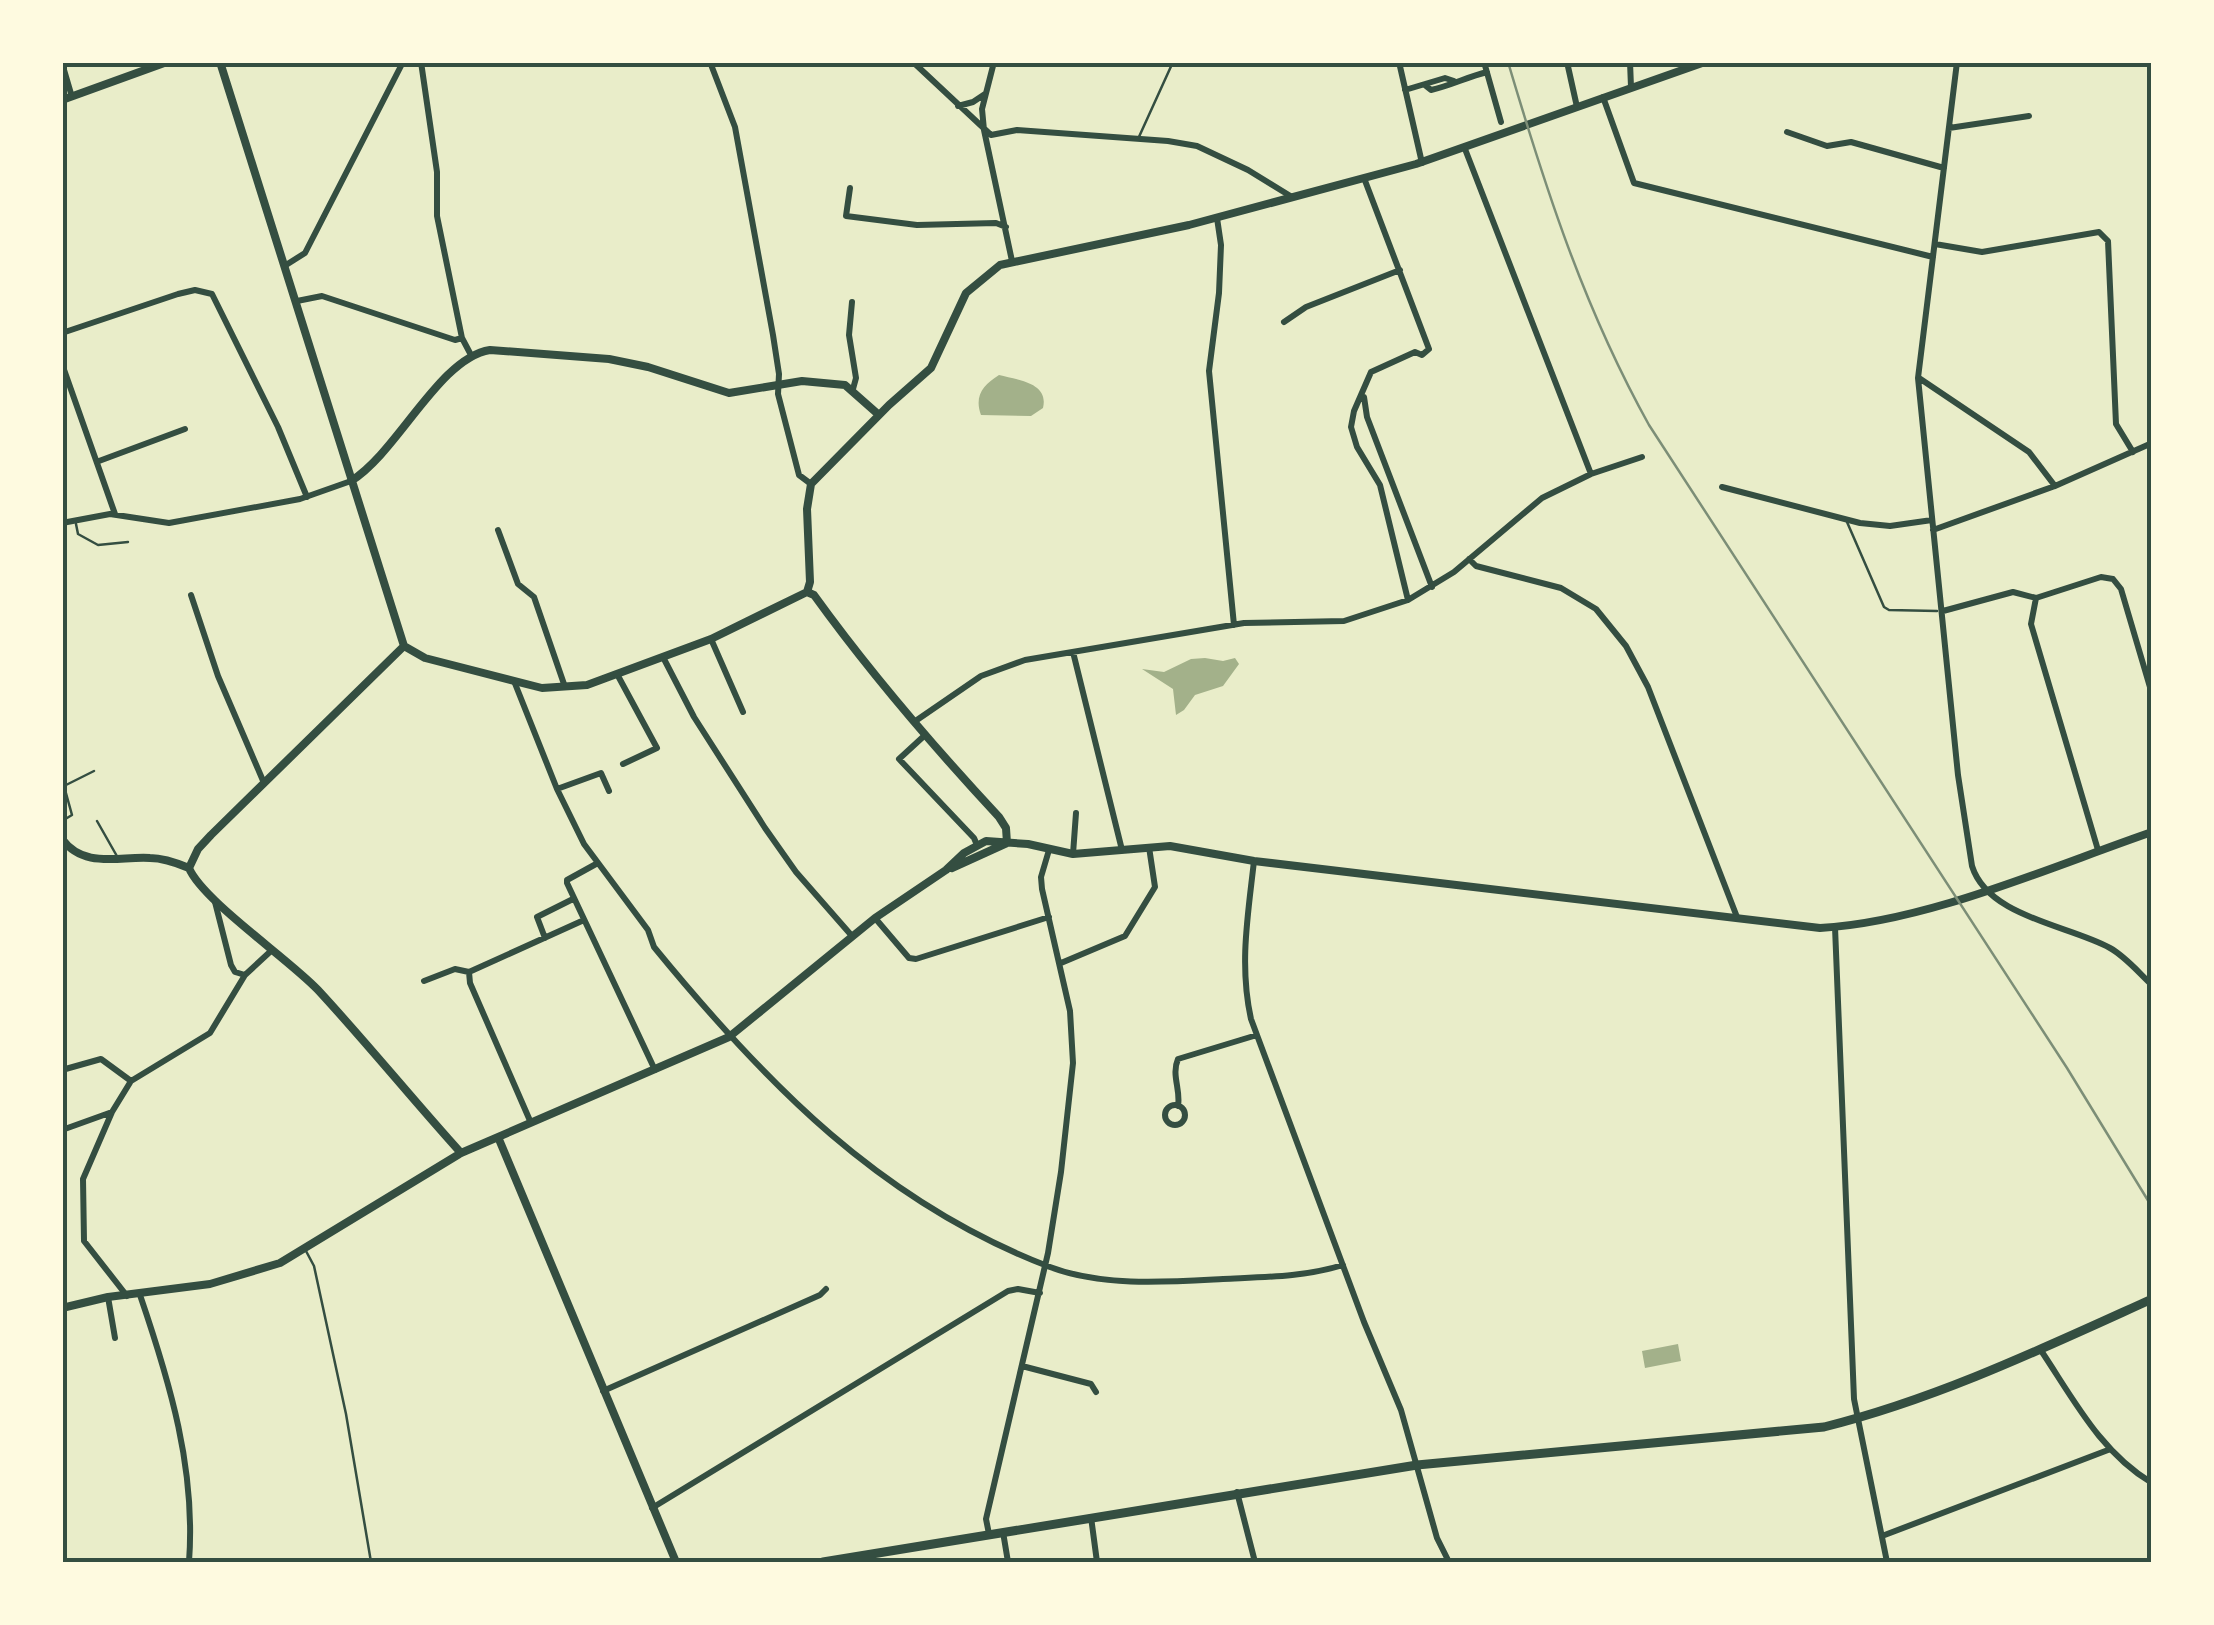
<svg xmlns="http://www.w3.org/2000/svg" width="2214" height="1625" font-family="Merriweather,serif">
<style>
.water{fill:#a3b18a}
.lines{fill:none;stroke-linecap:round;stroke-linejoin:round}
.service{stroke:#344e41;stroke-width:2.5}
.minor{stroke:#344e41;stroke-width:6}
.tertiary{stroke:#344e41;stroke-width:8}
.secondary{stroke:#344e41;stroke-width:9}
.rail{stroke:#7c8e77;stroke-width:2.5}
.neatline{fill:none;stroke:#344e41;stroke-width:4}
</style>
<rect width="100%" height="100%" fill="#e9edc9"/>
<path class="water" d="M 999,375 C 1019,380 1049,383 1043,408 L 1031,416 L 981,415 C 974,396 983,385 999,375 Z
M 1205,658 L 1223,661 L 1235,658 L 1239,664 L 1223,686 L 1195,695 L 1184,710 L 1176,715 L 1173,689 L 1142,669 L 1164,672 L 1191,659 Z
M 1678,1344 L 1681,1361 L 1645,1368 L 1642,1351 Z"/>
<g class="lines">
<path class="service" d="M 1138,139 L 1173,62
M 1847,522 L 1884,607 L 1889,610 L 1937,611
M 76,524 L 78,534 L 98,545 L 128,542
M 62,821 L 72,815 L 64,786 L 94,771
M 97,821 L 118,858
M 306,1251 L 314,1266 L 346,1414 L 371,1562"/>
<path class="minor" d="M 421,62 L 437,172 L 437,216 L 462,338 L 471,355
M 710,62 L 735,127 L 773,335 L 779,374 L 778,394 L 799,475 L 811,484
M 913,62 L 991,135 L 1017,130 L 1168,141 L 1197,146 L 1248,170 L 1292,197
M 994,62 L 982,109 L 984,130 L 1012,261
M 1399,62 L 1422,163
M 1484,62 L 1501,122
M 1567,62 L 1577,107
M 1630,62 L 1631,87
M 1957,62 L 1918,378 L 1958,775 L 1972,866 C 1988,917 2068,925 2110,948 C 2126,957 2138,972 2152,985
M 62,63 L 72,97
M 1426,86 L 1431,90 C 1450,86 1467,77 1487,72
M 1405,90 L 1445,78 L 1454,81
M 1603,97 L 1634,183 L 1933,257
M 958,106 L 973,102 L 985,94
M 1949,128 L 2029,116
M 1787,132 L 1827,146 L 1851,142 L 1944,168
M 1465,149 L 1591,474
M 1364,178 L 1429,349 L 1422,355 L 1415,352 L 1371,372 L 1354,411 L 1351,427 L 1357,447 L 1380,485 L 1408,600
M 850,188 L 846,216 L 917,225 L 996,223 L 1006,227
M 1217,218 L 1221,245 L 1219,293 L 1209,371 L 1234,625
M 1935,244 L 1982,252 L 2099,232 L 2108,241 L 2116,424 L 2133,452
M 286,265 L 305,253 L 403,62
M 297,301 L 322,296 L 455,340 L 462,338
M 852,302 L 849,335 L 856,378 L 853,389
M 1284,322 L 1306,307 L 1400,270
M 62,333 L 178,294 L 195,290 L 212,294 L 278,427 L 307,497
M 62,364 L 115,514
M 1919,378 L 2029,452 L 2055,486
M 1364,397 L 1367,417 L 1432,587
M 99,461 L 185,429
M 1722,487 L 1860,523 L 1890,526 L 1932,520
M 62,523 L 110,514 L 169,523 L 300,499 L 351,481
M 498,530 L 518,584 L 534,597 L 565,687
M 1933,530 L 2055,486 L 2152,443
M 1469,559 L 1476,566 L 1561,588 L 1596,609 L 1626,646 L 1648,687 L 1737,917
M 191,595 L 218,676 L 264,783
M 2036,598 L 2031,624 L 2098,850
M 1943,611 L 2013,592 L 2036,598 L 2101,577 L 2113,579 L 2121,589 L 2152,694
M 711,639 L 743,712
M 1073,652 L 1122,850
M 664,659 L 694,717 L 765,828 L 796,872 L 852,936
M 617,674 L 657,748 L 623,764
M 514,681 L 557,789 L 584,844 L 648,930 L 654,947 C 766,1084 882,1203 1050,1267 C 1103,1287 1168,1282 1223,1279 C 1264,1277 1304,1277 1343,1265
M 914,722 L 981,676 L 1025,660 L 1244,623 L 1344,621 L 1408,600 L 1454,572 L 1542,498 L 1591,474 L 1642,457
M 924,736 L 899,759 L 974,838 L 977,845
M 557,789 L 601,773 L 609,791
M 1073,854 L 1076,813
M 1254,861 C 1248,915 1239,965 1251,1019 L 1364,1322 L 1401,1410 L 1437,1538 L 1449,1562
M 596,864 L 567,880 L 567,883 L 655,1070
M 215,902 L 231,965 L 235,972 L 245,975
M 875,918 L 909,958 L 916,959 L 1049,917
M 1835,927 L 1854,1399 L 1887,1562
M 545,938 L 537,917 L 573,899
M 1061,963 L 1125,936 L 1155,887 L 1149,847
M 469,972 L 470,983 L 531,1123
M 424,981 L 455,969 L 469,972 L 584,920
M 62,1070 L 101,1059 L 131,1081
M1165 1115a10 10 0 1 1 20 0a10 10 0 1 1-20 0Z
M 1178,1106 C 1181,1090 1171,1075 1178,1059 L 1257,1035
M 62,1130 L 112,1112
M 140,1295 C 170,1383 196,1469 189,1562
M 127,1296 L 84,1241 L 83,1179 L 112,1112 L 131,1081 L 210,1033 L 245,975 L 272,950
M 108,1297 L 115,1338
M 2040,1349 C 2073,1398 2100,1452 2152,1483
M 1022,1366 L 1091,1384 L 1096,1392
M 603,1391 L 820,1295 L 826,1289
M 1237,1492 L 1255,1562
M 652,1508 L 1008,1291 L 1018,1289 L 1040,1293
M 1091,1517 L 1097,1562
M 1003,1532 L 1008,1562
M 989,1534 L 986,1519 L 1048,1253 L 1061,1172 L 1073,1063 L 1070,1011 L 1042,889 L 1041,877 L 1049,850
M 1882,1536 L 2108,1450"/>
<path class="tertiary" d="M 220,62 L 404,646
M 62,100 L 167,62
M 351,481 C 398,452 439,358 490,350 L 609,359 L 648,367 L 729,393 L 802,381 L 845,385 L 879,415
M 807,592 L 810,582 L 807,509 L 811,484 L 889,405 L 931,368 L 966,293 L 1000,265 L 1189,225 L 1416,164 L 1705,62
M 807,592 L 814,595 C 871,674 933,746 999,817 L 1006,828 L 1007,843
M 404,646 L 425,658 L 542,688 L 587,685 L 711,639 L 807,592
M 62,839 C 84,869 119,856 150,858 C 164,858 177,863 189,868
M 189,868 C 202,900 290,960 318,990 C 367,1043 413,1100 461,1153
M 189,868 L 198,849 L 211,835 L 404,646
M 952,868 L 1007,843
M 498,1137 L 676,1562
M 62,1308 L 108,1297 L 210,1284 L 280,1263 L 461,1153 L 729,1037 L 875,918 L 946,870 L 964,853 L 986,841 L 1028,844 L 1073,854 L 1170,846 L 1254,861 L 1820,928 C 1927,922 2050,867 2152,832"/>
<path class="secondary" d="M 823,1562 L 1417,1465 L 1824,1427 C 1937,1399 2046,1347 2152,1299"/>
<path class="rail" d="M 1508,62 C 1546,190 1584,308 1649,425 L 2067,1068 L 2152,1207"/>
</g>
<rect width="2214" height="1625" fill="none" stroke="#fefae0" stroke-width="130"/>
<rect x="65" y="65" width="2084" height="1495" class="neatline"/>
</svg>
